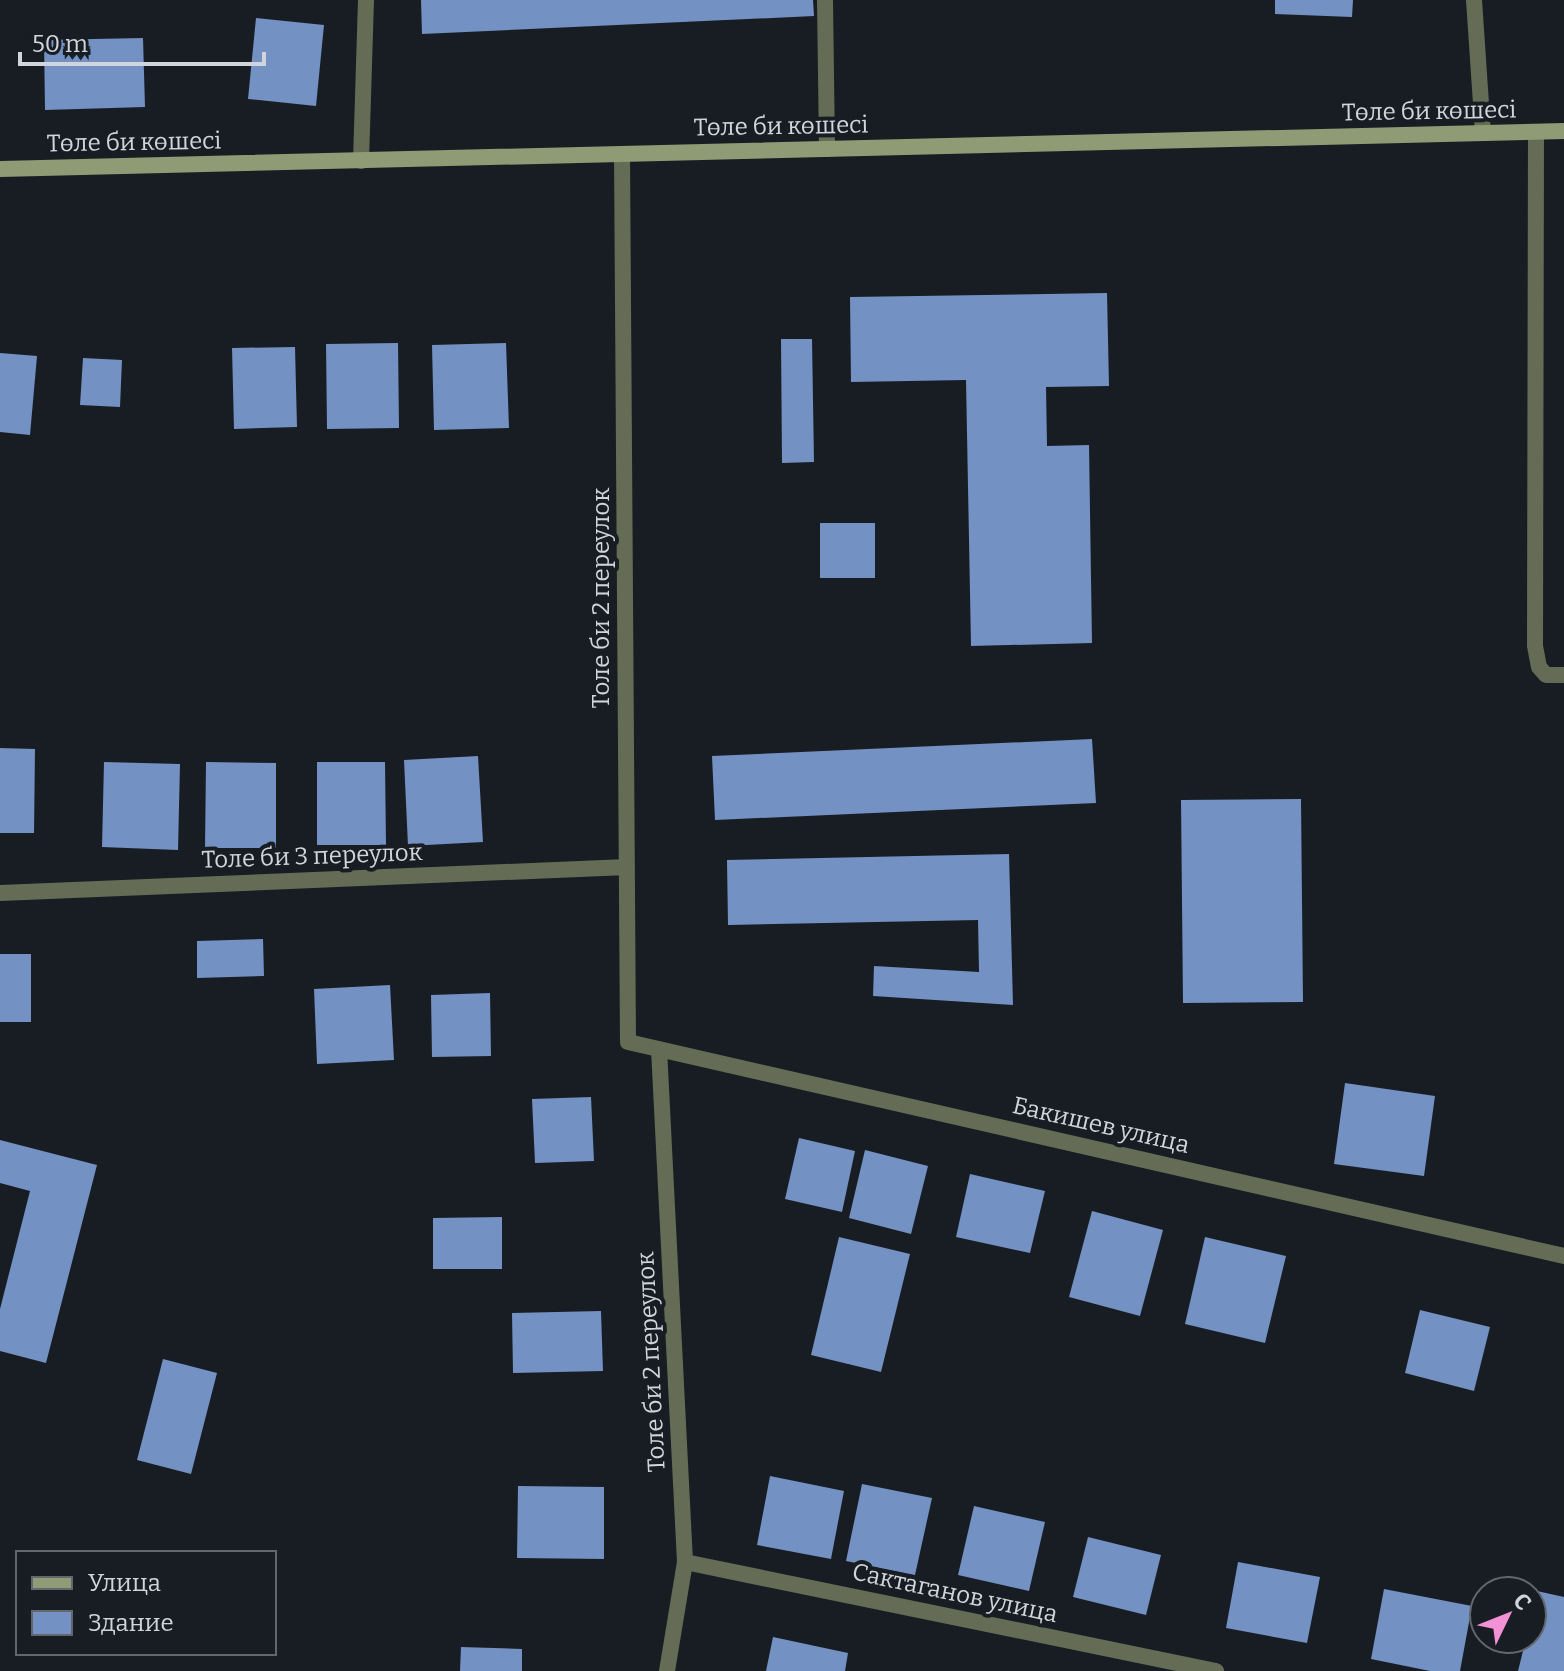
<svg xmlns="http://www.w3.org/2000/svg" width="1564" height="1671" font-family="Bitter,serif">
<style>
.building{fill:#7391c2}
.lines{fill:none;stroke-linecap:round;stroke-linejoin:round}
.lane{stroke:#656c55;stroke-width:16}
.street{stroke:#656c55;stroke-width:16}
.secondary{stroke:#8f9b75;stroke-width:16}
.labels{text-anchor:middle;stroke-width:8;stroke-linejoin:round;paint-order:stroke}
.street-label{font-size:24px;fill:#d1d4da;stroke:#181d24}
</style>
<rect width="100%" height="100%" fill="#181d24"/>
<path class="building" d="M 421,0 L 813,0 L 814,16 L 422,34 Z
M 1275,0 L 1353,0 L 1352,17 L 1275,14 Z
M 256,18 L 324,25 L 316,106 L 248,99 Z
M 143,38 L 145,107 L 45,110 L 44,40 Z
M 1107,293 L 1109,386 L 1046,387 L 1047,446 L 1089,445 L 1092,643 L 971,646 L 966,380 L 851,382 L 850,297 Z
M 781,339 L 812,339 L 814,462 L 782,463 Z
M 398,343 L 399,428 L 327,429 L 326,344 Z
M 506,343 L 509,428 L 434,430 L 432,345 Z
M 295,347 L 297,427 L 234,429 L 232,348 Z
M 0,353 L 37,356 L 30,435 L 0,432 Z
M 83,358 L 122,360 L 120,407 L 80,405 Z
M 820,523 L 875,523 L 875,578 L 820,578 Z
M 1092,739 L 1096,803 L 715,820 L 712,756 Z
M 0,748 L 35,749 L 34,833 L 0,833 Z
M 478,756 L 483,842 L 408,846 L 404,760 Z
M 104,762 L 180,764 L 178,850 L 102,847 Z
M 206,762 L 276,763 L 276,848 L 205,848 Z
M 317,762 L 385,762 L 386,845 L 317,845 Z
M 1301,799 L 1303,1002 L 1183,1003 L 1181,800 Z
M 1009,854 L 1013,1005 L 873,996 L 874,966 L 979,972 L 978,920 L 728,925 L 727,860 Z
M 263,939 L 264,976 L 197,978 L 197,941 Z
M 0,954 L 31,954 L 31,1022 L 0,1022 Z
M 390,985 L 394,1060 L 317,1064 L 314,989 Z
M 490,993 L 491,1056 L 432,1057 L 431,995 Z
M 1345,1083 L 1435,1096 L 1424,1176 L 1334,1164 Z
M 591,1097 L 594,1161 L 535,1163 L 532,1099 Z
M 799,1138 L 855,1151 L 842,1212 L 785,1199 Z
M 0,1140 L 97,1165 L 46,1363 L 0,1351 L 0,1309 L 30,1191 L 0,1183 Z
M 865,1150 L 928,1166 L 911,1234 L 849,1218 Z
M 970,1174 L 1045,1191 L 1030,1253 L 956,1237 Z
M 1092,1211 L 1163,1230 L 1140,1316 L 1069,1297 Z
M 502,1217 L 502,1269 L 433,1269 L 433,1218 Z
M 839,1237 L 910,1254 L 881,1372 L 811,1355 Z
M 1205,1237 L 1286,1256 L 1265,1343 L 1185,1324 Z
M 1420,1310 L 1490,1327 L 1474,1391 L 1405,1373 Z
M 601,1311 L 603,1371 L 513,1373 L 512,1313 Z
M 163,1359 L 217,1373 L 191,1474 L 137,1460 Z
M 770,1476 L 844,1491 L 831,1559 L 757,1545 Z
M 862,1484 L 932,1498 L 915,1575 L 846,1561 Z
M 518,1486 L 604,1487 L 604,1559 L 517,1558 Z
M 974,1506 L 1045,1522 L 1029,1591 L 958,1575 Z
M 1088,1537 L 1161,1555 L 1146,1615 L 1073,1597 Z
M 1238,1562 L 1320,1577 L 1307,1643 L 1226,1628 Z
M 1384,1589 L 1472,1606 L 1460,1671 L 1430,1671 L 1371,1659 Z
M 1537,1591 L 1564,1597 L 1564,1671 L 1518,1671 L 1526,1639 L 1532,1639 L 1532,1611 Z
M 773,1637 L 848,1653 L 845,1671 L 766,1671 Z
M 461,1647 L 522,1649 L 522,1671 L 460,1671 Z"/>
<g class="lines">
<path class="lane" d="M 825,0 L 827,149
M 1536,132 L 1535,646 L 1539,667 L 1546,675 L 1564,675
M 361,161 L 366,0"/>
<path class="street" d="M 1474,0 L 1483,133
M 622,154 L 628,1042 L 1564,1256
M 0,893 L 627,867
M 659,1049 L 685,1562 L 667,1671
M 685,1562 L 1216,1671"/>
<path class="secondary" d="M 0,169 L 1564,131"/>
</g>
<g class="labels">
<g class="street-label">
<text transform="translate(1429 111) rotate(-1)" y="8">Төле би көшесі</text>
<text transform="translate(781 126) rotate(-1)" y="8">Төле би көшесі</text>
<text transform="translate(134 142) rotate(-1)" y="8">Төле би көшесі</text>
<text transform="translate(601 598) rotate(-90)" y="8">Толе би 2 переулок</text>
<text transform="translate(312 856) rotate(-2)" y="8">Толе би 3 переулок</text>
<text transform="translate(1101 1125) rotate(13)" y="8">Бакишев улица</text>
<text transform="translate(651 1362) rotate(-93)" y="8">Толе би 2 переулок</text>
<text transform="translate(955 1593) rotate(12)" y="8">Сактаганов улица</text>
</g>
</g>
<rect x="16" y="1551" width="260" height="104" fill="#181d24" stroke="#62666d" stroke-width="2"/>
<rect x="32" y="1577" width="40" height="12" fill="#8f9b75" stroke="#62666d" stroke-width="2"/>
<text x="88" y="1591" font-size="24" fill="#d1d4da">Улица</text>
<rect x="32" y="1611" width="40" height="24" fill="#7391c2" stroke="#62666d" stroke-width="2"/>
<text x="88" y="1631" font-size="24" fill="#d1d4da">Здание</text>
<g transform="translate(1508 1615) rotate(47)"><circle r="38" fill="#181d24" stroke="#62666d" stroke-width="2"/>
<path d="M0-6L14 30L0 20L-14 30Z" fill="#f391d5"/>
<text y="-12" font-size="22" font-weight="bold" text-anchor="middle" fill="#d1d4da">С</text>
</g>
<path d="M20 52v12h244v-12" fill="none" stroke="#d1d4da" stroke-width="4"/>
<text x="32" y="52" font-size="24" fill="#d1d4da" stroke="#181d24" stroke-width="6" paint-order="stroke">50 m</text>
</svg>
